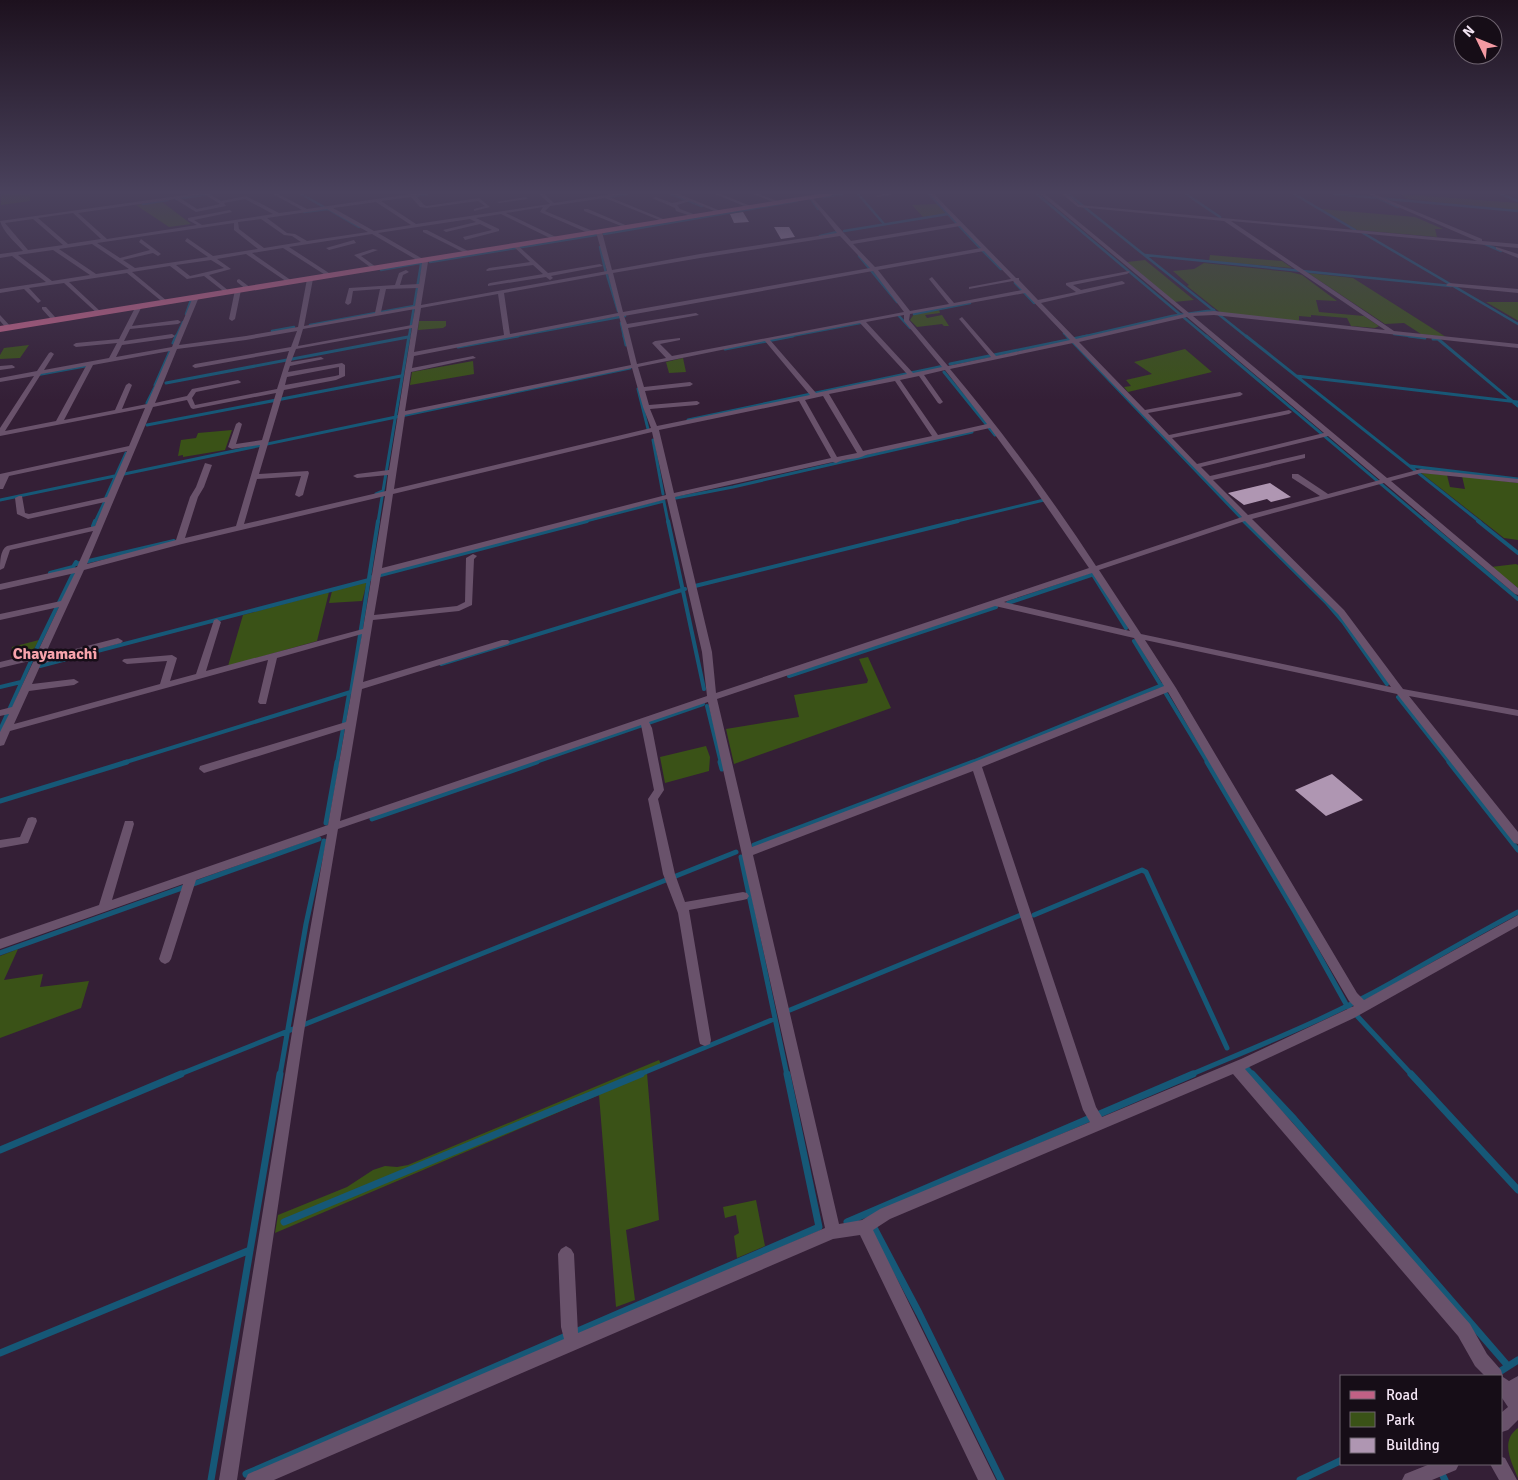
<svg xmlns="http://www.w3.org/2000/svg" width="1518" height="1480" viewBox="0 0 1518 1480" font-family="Signika,sans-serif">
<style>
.green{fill:#3a5217}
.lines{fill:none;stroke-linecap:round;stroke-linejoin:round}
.stream-far4{stroke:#165877;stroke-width:2.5}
.stream-far3{stroke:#165877;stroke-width:3}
.stream-far2{stroke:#165877;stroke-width:4}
.stream-far1{stroke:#165877;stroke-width:5}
.stream{stroke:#165877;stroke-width:7}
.building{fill:#af96b2}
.minor{fill:#69526b;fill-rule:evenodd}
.primary{fill:#c06185;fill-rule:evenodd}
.labels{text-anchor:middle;stroke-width:5;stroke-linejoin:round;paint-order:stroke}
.quarter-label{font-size:16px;font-weight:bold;fill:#f7a3ab;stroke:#160d17}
</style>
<rect width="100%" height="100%" fill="#341f36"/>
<path class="green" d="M1 194H30V201L1 205Z
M1400 194 1518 203V210L1432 202 1431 201 1408 199Z
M161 201 191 224 169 227 136 205Z
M937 204 946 214 923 217 912 205Z
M1321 209 1415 217 1443 229H1435L1437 237 1357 230Z
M1210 255 1282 261 1292 268 1209 261Z
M1145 260 1194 300 1174 302 1127 262Z
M1204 263 1290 272 1302 275 1337 301 1316 300 1319 312 1364 316 1379 326 1375 328 1351 326 1347 318 1311 315V317L1299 316V321L1221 313 1187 286 1189 285 1173 271 1194 269Z
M1308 273 1353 278 1446 337 1421 334 1404 323 1385 324Z
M1486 302H1518V320H1517Z
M939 310 940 313 925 315 927 318 942 315 949 326H944L942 324 917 327 910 320 914 314Z
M419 321H446V326L443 328 418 330Z
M29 345 20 358 0 359V355L4 348Z
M1185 349 1212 372 1128 392 1124 387 1131 386 1126 380 1152 374 1134 362Z
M683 358 686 372 669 373 666 362Z
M473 361 474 374 410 385 412 372Z
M232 430 225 450 183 457V455L178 456 181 440 196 438 198 433Z
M1421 473 1447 475 1450 487 1465 489 1462 476 1518 483V540L1504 538Z
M1516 564 1518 565V588L1491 567Z
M367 582 362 601 329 603 332 591Z
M329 592 317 641 228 666 243 615Z
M39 640 32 653 11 658 12 647Z
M868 657 891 708 734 764 726 729 799 717 794 695 867 683 868 680 859 659Z
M706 746 710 757 709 771 665 783 660 757Z
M18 949 4 980 43 974 40 987 89 981 81 1008 0 1038V956Z
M659 1060 662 1066 647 1073 659 1220 626 1230 635 1300 616 1307 599 1095 275 1233 278 1215 347 1187 373 1170 385 1166 397 1167 408 1165Z
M756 1200 765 1246 737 1258 734 1236 739 1233 736 1215 725 1218 723 1207Z
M1518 1428V1478C1511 1461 1500 1441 1518 1428Z"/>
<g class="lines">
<path class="stream-far4" d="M301 194 324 207
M671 194 702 206
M858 194 884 224
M929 194 980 248
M1037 194 1207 337
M1068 194 1247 337
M1186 194 1220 217
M1294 194 1355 230
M1334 194 1518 211
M1501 194 1518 201
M415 196 427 194
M607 197 627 194
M824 197 842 194
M176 199 210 194
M811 199 818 209
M1380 199 1398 207
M143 204 168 200
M304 212 328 209 359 227
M844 231 948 214
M1363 233 1518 324
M604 234 797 201
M820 236 837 232
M1483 243 1501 251
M600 247 606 273
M982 250 1001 269
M1145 255 1451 286
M859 256 897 302
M430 262 596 235
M381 270 420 263
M607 275 618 311
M1015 283 1034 303
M186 314 191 300
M914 314 970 303
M899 316 910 328
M621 323 624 337
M310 325 414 306
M272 331 294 327
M1064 333 1068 337
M1394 334 1418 337
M176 337 183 322
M409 337 421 264
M511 337 625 316
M786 337 860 323
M1082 337 1172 316 1214 310"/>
<path class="stream-far3" d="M624 336 626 345
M1067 336 1245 522
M1206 336 1426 522
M1246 336 1480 522
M1409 336 1425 338
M1433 339H1438L1518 406
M173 343 176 336
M458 347 518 336
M725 349 793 336
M950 364 1087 336
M944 372 995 435
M36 375 85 366
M1296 376 1518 402
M166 383 408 337
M155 385 170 351
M638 389 648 429
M147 403 156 385
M688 420 944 366
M147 425 401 376
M653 440 663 494
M1410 466 1518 479
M376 494 383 491 409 336
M106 497 126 453
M676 498 733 487 972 432
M0 500 630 368
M664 502 668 522
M95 522 104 503
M378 522 383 491
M582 522 664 501
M953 522 1044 500"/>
<path class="stream-far2" d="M668 521 704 689
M1244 521 1326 602 1344 623 1387 684
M1425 521 1518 599
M1478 521 1518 553
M93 526 95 521
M76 564 174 541
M50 573 73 567 76 562
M1092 573 1126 628
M369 578 587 521
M695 586 958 521
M1008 603 1091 575
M1134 641 1208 763
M35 652 73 574
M441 664 685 589
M40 666 369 580
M789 676 996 607
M0 687 21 682
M351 692 378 521
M1398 697 1450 763
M707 706 721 763
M0 730 31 661
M123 763 357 690
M337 763 349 694
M533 763 703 704
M970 763 1162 685"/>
<path class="stream-far1" d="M720 762 722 769
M1207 762 1295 912 1346 1004 1412 1075
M1449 762 1518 850
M0 801 127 762
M372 819 537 762
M326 823 337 762
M754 845 973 762
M741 857 787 1075
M1034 915 1142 870 1146 872 1227 1048
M0 953 319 839
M790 1010 1021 915
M1244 1065 1253 1075
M178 1075 736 852
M280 1075 306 924 324 841
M638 1075 774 1019
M1190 1075C1258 1046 1327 1019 1391 983 1433 959 1475 935 1518 912"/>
<path class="stream" d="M1252 1074 1294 1119 1508 1366
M1411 1074 1518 1190
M0 1150 181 1074
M284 1222 641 1074
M847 1222 1193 1074
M872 1224 919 1313 1001 1480
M0 1353 250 1250
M1493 1376 1518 1360
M1437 1464 1445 1480
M246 1474 819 1227 787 1074
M211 1480 280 1074
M1300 1480 1342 1460"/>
</g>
<path class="building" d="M743 212 749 222 734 223 730 214Z
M774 227H789L795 237 781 239Z
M1270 483 1291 497 1271 502 1267 499 1244 505 1228 493Z
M1332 774 1363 800 1326 816 1295 790Z"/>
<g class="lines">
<path class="minor" d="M192 194H203L180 198 197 209 220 204 204 194H209L221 201 246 196 279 213 302 210 273 194H278L307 209 411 194H422L416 196 424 205 427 206 479 198 490 207 474 211V209L485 206 478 201 427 208 420 207 411 197 381 201 416 224 550 204 539 194H544L554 203 612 194H622L609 197 668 221 664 222 605 198 550 206 545 211 595 232 593 235 540 212 543 207 506 213 558 238 556 241 501 214 476 218 499 229V231L465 240 463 237 492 230 480 224 446 232 443 230 476 222 470 219 378 233 428 262 421 305 607 271 596 232 599 230 602 232 612 270 700 254 837 233 809 197 811 196 851 241 957 223 930 194H934L1016 278H1019V280L1038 300 1076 292 1066 285V283L1129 271 1130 272 1127 274 1073 285 1081 290 1122 281 1125 283 1124 284 1041 303 1076 339 1184 314 1040 194H1045L1189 313 1214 311 1385 330 1224 221 1078 207 1062 194H1067L1079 205 1477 241 1368 194H1374L1482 239V241L1518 244V248L1231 221 1394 331 1518 344V348L1214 315 1193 316 1387 478 1421 469 1518 479V483L1421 473 1391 481 1518 588V595L1515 594 1384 483 1252 519 1344 610 1403 689 1518 710V716L1409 696 1518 832V844L1514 843 1397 694 1145 640 1176 688 1357 993 1364 1000 1518 915V926L1354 1018 1245 1069 1470 1324 1487 1354 1501 1370 1503 1377 1509 1381 1518 1376V1420L1508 1430 1502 1432V1412L1508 1407 1502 1398V1376H1485L1475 1366 1458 1336 1233 1074 890 1219 873 1230 996 1480H978L860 1235 833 1239 274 1480H245L248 1474 564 1339 561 1327 558 1254 561 1249 566 1246 571 1249 574 1254 578 1333 825 1228 708 702 649 722 652 728 664 790 658 799 675 874 685 902 743 892 747 893 749 896 747 899 743 900 689 910 711 1040 710 1044 705 1046 700 1044 699 1040 678 913 663 874 648 799 654 790 641 725 338 829 304 1032 237 1480H219L292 1032 327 834 196 880 171 959 169 962 165 964 161 962 159 959 183 884 0 949V939L99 905 125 821H133L134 824 112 900 328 825 345 729 204 773 199 769 200 766 346 722 362 634 277 658 266 704H260L258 702 268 660 10 731 4 745 0 746V732L9 714 0 716V710L12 707 34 660 0 668V662L37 653 59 607 0 620V614L61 601 75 573 0 590V584L77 567 93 531 10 550 4 568 0 570C0 562 0 550 7 546L95 526 105 502 28 519 17 514 15 498 19 496H22L25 513 29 514 107 497 127 451 9 476 3 489H0V474L129 446 145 408 0 436V428L34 376 0 382V378L37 371 49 353 51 352 54 354 44 370 109 358 117 343 76 347 73 345 76 343 119 339 136 306 139 304 142 306 132 326 178 320 181 322 178 324 130 329 124 341 172 334 175 336 172 338 122 345 116 357 172 347 193 297 196 295 199 297 179 345 246 336 298 327 307 279 310 277 313 279 304 326 375 313 380 289 353 291 351 303 348 305 345 303 349 288 395 285 399 273 406 270 409 272 403 275 400 285 419 284 422 263 372 234 289 247 332 275V277L330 278 283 248 252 253 292 281 293 282 290 284 246 254 217 259 231 269 209 275 229 291 230 292 227 294 204 276 187 279 170 266 132 272 167 301V303L165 304 127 273 69 282 101 312V314L99 315 64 283 29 288 41 301 38 303 24 289 0 293V289L46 282 12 256 0 258V254L23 251C15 242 3 232 0 221ZM175 199 196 212 226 206 224 203 245 199 273 214 202 225 194 220 232 212 230 210 188 218V220L197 225 107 239 78 213ZM376 202 411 225 374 231 333 208ZM327 209 368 232 307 241 295 234 287 233 267 218ZM73 213 101 239 68 244 38 218ZM33 219 63 245 28 250 5 223ZM261 219 284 235 292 236 301 242 264 248 239 229 238 222ZM234 223V230L258 249 213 256 187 238 185 241 208 257 135 268 123 260 153 253 158 256 161 254 141 239 139 242 150 250 120 258 97 243ZM960 226 981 248 875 267 853 244ZM840 236 870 268 623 312 613 273 700 258ZM92 244 129 269 96 274 59 249ZM53 250 90 275 52 281 18 255ZM984 251 1011 279 969 287V289L1013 281 1022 290 954 303 932 277 929 279 949 304 910 311 878 270ZM211 260 224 268 190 276 176 265ZM873 271 904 312 672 356 660 344 680 340V338L655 341 652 343 666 358 637 364 628 328 699 315 696 313 627 324 624 316ZM608 274 618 313 510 334 504 293ZM418 288 415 306 381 312 386 289ZM1025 293 1070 340 996 356 962 317 959 319 960 320 991 357 948 366 909 320 910 314ZM498 294 504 335 414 352 421 308ZM415 309 412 325 298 346 303 329ZM904 315V321L942 367 913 373 866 322ZM619 316 631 365 405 411 411 372 476 358 473 356 412 368 414 356ZM1187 317 1324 433 1197 464 1172 438 1289 414 1292 412 1289 410 1169 435 1148 413 1240 396 1243 394 1240 392 1145 410 1079 342ZM860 323 907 374 816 393 770 340ZM412 328 389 470 357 474 353 476 357 478 388 475 386 491 244 524 257 479 301 476 295 495 299 497 303 495 309 473 308 471 259 474 284 390 336 380 345 376V365L342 363 288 372 290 366 324 359 321 357 291 362 296 349ZM297 331 291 347 195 364 192 366 195 368 289 351 277 389 195 405 192 398 196 392 240 383 241 382 238 380 192 389 187 396 155 403 177 349 246 340ZM765 341 810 395 657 426 650 409 697 405 700 403 697 401 649 405 645 391 690 386 693 384 690 382 644 387 638 367ZM1073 343 1242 517 1096 566C1051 497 1002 431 950 369ZM170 351 147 404 122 409 132 385 129 383 126 385 115 410 64 420 93 365ZM86 366 56 421 5 431 41 374ZM339 367V375L335 376 285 385 287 377ZM632 368 643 407 651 428 394 489 405 415ZM945 370 987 424 938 435 900 380 919 376 938 403 940 404 943 402 924 375ZM895 381 932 436 863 451 829 394ZM276 393 262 440 236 444 242 424 239 422 236 424 228 447 232 449 260 445 236 526 185 538 198 497 204 487 212 465 205 463 196 487 190 497 176 540 87 564 153 407 187 400 191 408 193 409ZM823 396 857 453 837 457 805 400ZM799 401 831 458 674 493 659 430ZM990 428 1029 481 1089 568 716 693 712 652 675 497 833 462 836 463C844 458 857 460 866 455ZM652 432 666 495 382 568 393 494ZM1328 436 1380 480 1328 494 1298 474H1292V478L1320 496 1248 515 1213 480 1305 458V454L1210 476 1201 467ZM385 496 363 629 206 671 221 622 217 619 214 620 196 674 170 681 177 658 172 655 124 659 122 661 127 664 167 661 160 684 14 724 29 691 74 685 79 682 74 679 32 684 41 664 121 643 123 641 118 638 44 657 84 570 182 544ZM667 499 702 652 707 696 340 821 362 689 508 644 510 642 508 640H502L363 682 373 620 459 611 472 605 474 559 477 556 473 554 466 558 465 602 457 606 374 615 381 574ZM1245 521 1338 614 1391 687 1141 634 1099 570ZM1092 573 1130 631 1004 602ZM995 606 1134 638 1164 686 964 766 752 847 717 699ZM1168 692 1349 1001 1354 1006 1241 1059 1102 1117 1096 1107 982 767ZM973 771 1083 1110 1090 1122 880 1209 862 1220 839 1224 753 855Z
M673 194H679L723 212 719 213 690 201 677 205 680 209 696 215 694 217 676 211 675 208 652 198 656 197 672 203 686 200Z
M715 194H721L753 207 749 208Z
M753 194H759L780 202 776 203Z
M883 194H894L878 197 876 196Z
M526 197 528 199 499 203 497 202Z
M584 209H588L630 227 626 228 584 211Z
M423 230H427L472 253 467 254 423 232Z
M354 240 356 243 329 250 326 248Z
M515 243 548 273 600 264 603 266 551 276 553 278 550 280 546 277 488 286V284L490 283 543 274 533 265 487 271 486 270 489 268 530 262 513 246Z
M1496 247 1518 254V258L1496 249Z
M373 249 378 250 361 256 376 267V269L374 270 354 255Z
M239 279 251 288V290H247L237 282V280Z
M1449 283 1518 289V293L1447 286 1446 285Z
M238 288 241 290 235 319 232 321 229 319 235 290Z
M42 307H46L55 317 54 322H50V318L42 309Z
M0 315 11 327V329H7L0 321Z
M12 365 15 367 14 368 0 370V366Z
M32 817 36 818 37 821 28 843 0 848V840L20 837 28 818Z
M1502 1457 1505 1458 1517 1480H1499L1490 1464H1502Z
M1430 1464H1459L1456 1470 1432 1480H1402L1405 1474Z"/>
<path class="primary" d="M818 194H834L830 196 0 332V326Z"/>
</g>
<linearGradient id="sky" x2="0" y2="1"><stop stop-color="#1d111e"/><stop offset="0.48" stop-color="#4a425d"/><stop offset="1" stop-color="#4a425d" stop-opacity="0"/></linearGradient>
<rect width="1518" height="401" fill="url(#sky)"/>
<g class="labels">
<g class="quarter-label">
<text x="55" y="659">Chayamachi</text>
</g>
</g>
<rect x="1340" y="1375" width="162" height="90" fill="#160d17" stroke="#6f6470"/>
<rect x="1350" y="1391" width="25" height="8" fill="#c06185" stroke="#6f6470"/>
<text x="1386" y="1400" font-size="15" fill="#f4e6f5">Road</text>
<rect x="1350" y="1412" width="25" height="15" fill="#3a5217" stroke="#6f6470"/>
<text x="1386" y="1425" font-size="15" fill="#f4e6f5">Park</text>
<rect x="1350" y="1438" width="25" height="15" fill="#af96b2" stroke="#6f6470"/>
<text x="1386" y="1450" font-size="15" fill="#f4e6f5">Building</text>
<g transform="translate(1478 40) rotate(313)"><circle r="24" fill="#160d17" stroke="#6f6470"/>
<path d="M0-4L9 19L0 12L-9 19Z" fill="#f49aa3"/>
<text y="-8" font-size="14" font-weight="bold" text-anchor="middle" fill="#f4e6f5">N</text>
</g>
</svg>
